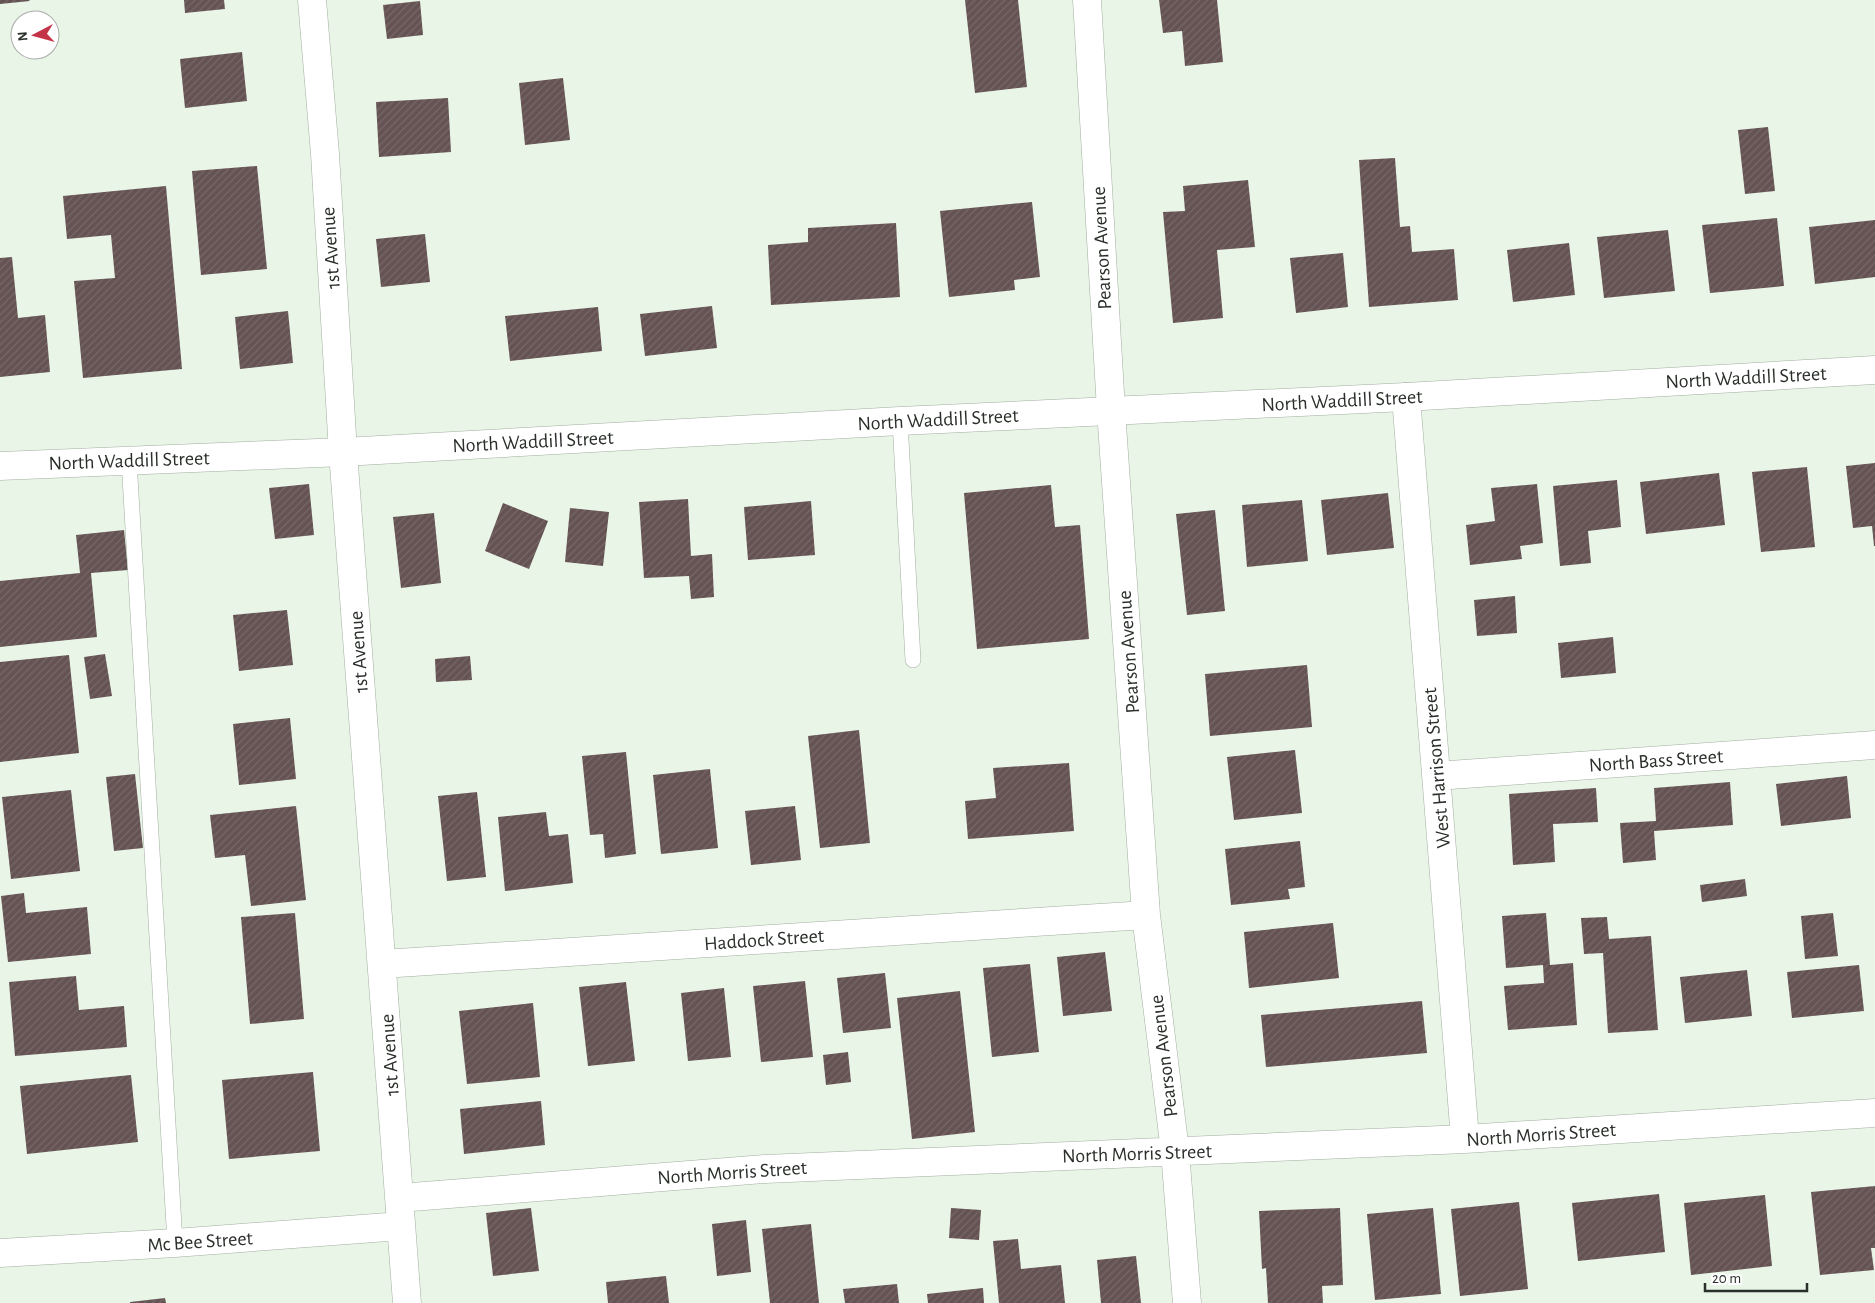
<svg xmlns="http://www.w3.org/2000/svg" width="1875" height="1303" viewBox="0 0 1875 1303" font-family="'Alegreya Sans',sans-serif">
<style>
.building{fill:url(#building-hatch)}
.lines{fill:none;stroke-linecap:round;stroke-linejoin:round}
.service-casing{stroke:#a2aea0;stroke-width:16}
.minor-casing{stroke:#a2aea0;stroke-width:29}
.tertiary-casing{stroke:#a2aea0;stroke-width:29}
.service{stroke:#fff;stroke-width:15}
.minor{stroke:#fff;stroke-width:28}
.tertiary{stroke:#fff;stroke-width:28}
.labels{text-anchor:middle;stroke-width:5;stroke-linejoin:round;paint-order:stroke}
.street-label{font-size:20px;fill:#2a2f2a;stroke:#fff}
</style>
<defs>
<pattern id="building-hatch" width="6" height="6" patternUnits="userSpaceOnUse" patternTransform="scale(1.25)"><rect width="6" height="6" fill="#655253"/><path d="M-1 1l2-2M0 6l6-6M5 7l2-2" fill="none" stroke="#776869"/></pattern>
</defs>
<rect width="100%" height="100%" fill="#e9f6e7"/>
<path class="building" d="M0 0H29L30 1 0 4Z
M184 0H224L225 9 185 13Z
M965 0H1018L1027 87 975 93Z
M1159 0H1217L1223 62 1185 66 1182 31 1163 33Z
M420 1 423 35 387 39 383 5Z
M242 52 247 101 185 108 180 59Z
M563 78 570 140 525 145 519 83Z
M448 98 451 152 379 157 376 102Z
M1768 127 1775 191 1745 194 1738 130Z
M1395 158 1400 227 1410 226 1412 252 1454 249 1458 300 1369 307 1359 160Z
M257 166 267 269 201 275 192 171Z
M1248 180 1255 247 1217 250 1223 318 1173 323 1163 212 1185 211 1183 186Z
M166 186 182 369 83 378 74 281 115 278 111 235 67 239 63 196Z
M1032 202 1040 277 1014 280 1015 290 949 297 940 211Z
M1777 218 1784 286 1710 293 1702 225Z
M1875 220V277L1815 284 1809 227Z
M896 223 900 297 771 305 768 245 808 242V228Z
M1668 230 1675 291 1604 298 1597 237Z
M425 234 430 282 381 287 376 239Z
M1569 243 1575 295 1513 302 1507 250Z
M1343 253 1348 307 1296 313 1290 258Z
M12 257 18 318 45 315 50 372 0 377V258Z
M712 306 717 348 645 356 640 314Z
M598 307 602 351 510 361 505 316Z
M288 311 293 363 240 369 235 317Z
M1875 463V546H1874L1872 526 1853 528 1846 466Z
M1807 467 1815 547 1761 552 1752 472Z
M1719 473 1725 525 1646 534 1640 482Z
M1617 480 1621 527 1588 531 1591 563 1560 566 1553 486Z
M309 484 314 535 275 539 269 488Z
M1537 484 1543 543 1520 546 1522 559 1470 565 1466 525 1495 521 1491 488Z
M1051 485 1055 527 1080 525 1089 639 977 649 964 493Z
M1388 493 1394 548 1327 555 1321 500Z
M688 499 691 556 712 554 714 597 691 599 689 576 644 578 639 502Z
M1302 500 1308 561 1247 567 1242 505Z
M811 501 815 555 748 560 744 507Z
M503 503 548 521 529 569 485 551Z
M570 508 609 512 603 566 565 562Z
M1215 510 1225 611 1187 615 1176 514Z
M434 513 441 583 401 588 393 517Z
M124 530 128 570 91 573 97 637 0 647V581L80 573 76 535Z
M1515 596 1517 633 1477 636 1474 600Z
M287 610 293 665 239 671 233 615Z
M1613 637 1616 673 1561 678 1558 643Z
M105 654 112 696 90 699 84 657Z
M69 655 79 753 0 762V662Z
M470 656 472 680 436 682 435 659Z
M1307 665 1312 727 1210 736 1205 674Z
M290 718 296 779 239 785 233 724Z
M859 730 870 843 820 848 808 736Z
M1295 750 1302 813 1234 820 1227 757Z
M626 752 636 854 605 858 603 834 590 835 582 756Z
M1069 763 1074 831 968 839 965 801 996 798 993 768Z
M710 769 718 848 661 854 653 775Z
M135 774 143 848 114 851 106 777Z
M1847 776 1851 818 1781 826 1776 784Z
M1730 782 1733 825 1654 831 1656 860 1623 863 1620 823 1656 821 1654 788Z
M1596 788 1598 822 1553 824 1555 862 1513 865 1509 794Z
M71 790 80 871 11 879 2 797Z
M477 792 486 877 447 881 438 796Z
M296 806 306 900 251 906 245 855 215 858 210 815Z
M795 806 801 860 751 865 745 811Z
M546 812 549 836 568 834 573 883 505 891 498 817Z
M1300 841 1305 887 1288 889 1290 899 1231 905 1225 849Z
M1745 879 1747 896 1702 902 1700 885Z
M24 893 26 913 87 907 91 954 8 962 1 896Z
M295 913 304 1019 250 1024 241 917Z
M1546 913 1550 965 1573 963 1577 1025 1508 1030 1504 986 1544 983 1543 965 1506 968 1502 916Z
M1833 913 1838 956 1805 959 1801 916Z
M1607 917 1609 939 1651 936 1658 1030 1608 1033 1603 953 1584 954 1581 918Z
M1333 923 1339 978 1249 988 1244 932Z
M1105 952 1112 1011 1063 1016 1057 957Z
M1030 964 1039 1052 992 1057 983 968Z
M1859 965 1864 1011 1792 1018 1787 972Z
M1747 970 1752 1016 1685 1023 1680 977Z
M885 973 891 1028 843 1033 837 978Z
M76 976 79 1010 124 1006 127 1047 15 1056 9 982Z
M805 981 813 1057 761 1062 753 986Z
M626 982 635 1061 588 1066 579 987Z
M724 988 731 1057 688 1061 681 993Z
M960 991 975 1132 912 1139 897 998Z
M1422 1001 1427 1053 1266 1067 1261 1015Z
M533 1003 540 1077 467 1084 459 1011Z
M848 1052 851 1082 826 1085 823 1055Z
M313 1072 320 1151 229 1159 222 1080Z
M131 1075 138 1142 27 1154 20 1086Z
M541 1101 545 1145 464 1154 460 1109Z
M1875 1186V1248H1871L1874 1270 1820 1275 1811 1192Z
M1659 1194 1665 1252 1578 1261 1572 1203Z
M1765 1195 1772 1266 1691 1275 1684 1203Z
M1519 1202 1528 1289 1460 1296 1451 1209Z
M531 1208 539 1271 493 1276 486 1213Z
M951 1208 981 1210 979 1240 949 1238Z
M1340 1208 1343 1285 1322 1286 1323 1303H1268L1266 1268 1262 1269 1259 1211Z
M1433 1208 1441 1294 1375 1300 1367 1214Z
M746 1220 751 1272 717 1276 712 1224Z
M811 1224 819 1303H770L762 1229Z
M1018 1239 1021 1269 1061 1265 1065 1303H999L993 1241Z
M1136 1256 1141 1303H1101L1097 1260Z
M666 1276 669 1303H608L606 1282Z
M897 1284 899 1303H845L843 1289Z
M983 1288 984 1303H928L927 1294Z
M165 1298 166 1303H130V1302Z"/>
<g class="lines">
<g class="service-casing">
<path id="service" d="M900 421 913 660
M129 460 175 1243"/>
</g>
<g class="minor-casing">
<path id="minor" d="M312 0 325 154 343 452 407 1303
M1087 0 1111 410 1146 915 1175 1151 1187 1303
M1406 397 1465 1139
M1436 776 1875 745
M382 964 1146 915
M399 1198 765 1169 1465 1139 1875 1113
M0 1253 175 1243 401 1226"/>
</g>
<g class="tertiary-casing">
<path id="tertiary" d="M0 466 343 452 900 421 1406 397 1875 370"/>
</g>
<use href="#service" class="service"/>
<use href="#minor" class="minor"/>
<use href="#tertiary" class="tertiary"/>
</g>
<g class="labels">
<g class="street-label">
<text transform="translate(330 248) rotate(-94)" y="7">1st Avenue</text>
<text transform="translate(1101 248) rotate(-93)" y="7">Pearson Avenue</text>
<text transform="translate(1746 377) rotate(-3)" y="7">North Waddill Street</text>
<text transform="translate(1342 400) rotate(-3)" y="7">North Waddill Street</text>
<text transform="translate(938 419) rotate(-3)" y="7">North Waddill Street</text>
<text transform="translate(533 441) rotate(-3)" y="7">North Waddill Street</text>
<text transform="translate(129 460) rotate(-2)" y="7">North Waddill Street</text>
<text transform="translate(358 652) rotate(-94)" y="7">1st Avenue</text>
<text transform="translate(1128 652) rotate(-94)" y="7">Pearson Avenue</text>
<text transform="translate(1656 760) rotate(-4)" y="7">North Bass Street</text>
<text transform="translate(1436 768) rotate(-95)" y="7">West Harrison Street</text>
<text transform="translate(764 939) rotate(-4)" y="7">Haddock Street</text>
<text transform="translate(389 1055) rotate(-94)" y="7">1st Avenue</text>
<text transform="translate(1163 1056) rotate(-97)" y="7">Pearson Avenue</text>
<text transform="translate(1541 1134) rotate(-4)" y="7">North Morris Street</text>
<text transform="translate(1137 1153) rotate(-2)" y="7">North Morris Street</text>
<text transform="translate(732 1172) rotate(-4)" y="7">North Morris Street</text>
<text transform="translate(200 1241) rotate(-4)" y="7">Mc Bee Street</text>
</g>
</g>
<g transform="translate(35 35) rotate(264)"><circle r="24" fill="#ffffff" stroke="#aaacaa"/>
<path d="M0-4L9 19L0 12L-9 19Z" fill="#c43449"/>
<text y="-8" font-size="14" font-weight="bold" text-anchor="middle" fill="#2a2f2a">N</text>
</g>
<path d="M1705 1283v8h102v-8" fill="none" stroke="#2a2f2a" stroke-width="2.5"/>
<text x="1712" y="1283" font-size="15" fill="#2a2f2a" stroke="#ffffff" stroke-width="4" paint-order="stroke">20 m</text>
</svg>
